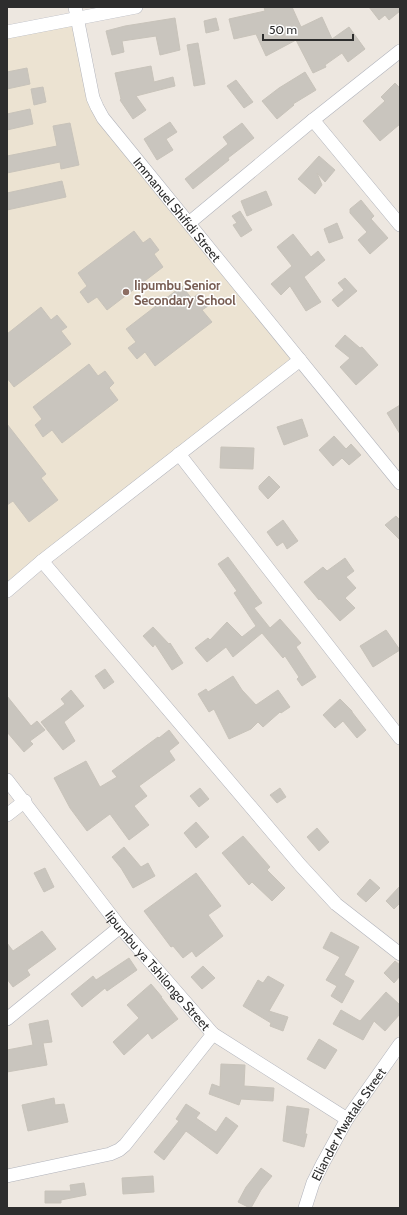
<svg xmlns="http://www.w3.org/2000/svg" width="407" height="1215" viewBox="0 0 407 1215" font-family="Cabin,sans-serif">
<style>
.education{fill:#ece3d2}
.building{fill:#c9c5be;stroke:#c8c3ba}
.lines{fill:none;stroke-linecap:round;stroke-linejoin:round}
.minor-casing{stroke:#b1b3bb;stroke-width:14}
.minor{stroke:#fff;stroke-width:13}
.education-dot{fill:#8d6e63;stroke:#fff;stroke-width:1.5}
.labels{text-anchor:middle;stroke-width:3;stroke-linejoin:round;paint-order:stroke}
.street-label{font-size:13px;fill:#2d2d2d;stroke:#fff}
.education-label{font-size:13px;font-weight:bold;fill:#785e54;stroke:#fff;text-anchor:start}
</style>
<rect width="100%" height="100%" fill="#ede7e0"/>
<path class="education" d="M77 18 93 98 300 360 7 591V32Z"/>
<path class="building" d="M264 7H292L301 27 322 17 332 39 349 27 365 49 348 62 342 53 325 65 326 67 313 73 296 40 266 56 256 34 234 39 229 19 265 11Z
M369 7H400V11L389 20 385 15 379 20Z
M175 18 180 50 160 55 156 36 122 41 124 52 112 55 106 31 125 26Z
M216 18 219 30 206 33 204 21Z
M198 43 205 84 194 86 187 45Z
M151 66 154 82 173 77 175 86 136 96 146 110 133 119 120 100 121 99 115 73Z
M27 68 30 84 7 89V72Z
M305 72 316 90 293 104 294 105 277 119 262 101 279 88Z
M236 80 253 102 244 108 227 86Z
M395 83 400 88V124L380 141 363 121 385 101 381 97Z
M43 87 46 102 34 105 31 89Z
M30 109 33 124 7 130V114Z
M170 122 177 132 166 139 173 150 157 160 144 139Z
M70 123 79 165 61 169 60 162 7 173V156L57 146 53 126Z
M242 123 254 138 228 158 229 160 193 189 185 179 228 144 223 137Z
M319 156 335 170 325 182 317 173 322 185 315 194 298 179Z
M62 181 66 197 7 210V193Z
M266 191 272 205 247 216 241 201Z
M361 200 374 216 371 219 388 238 370 254 358 240 367 232 350 213V209Z
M240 211 252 230 241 237 233 225 237 223 232 216Z
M337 223 343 238 329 243 324 229Z
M134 231 143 243 150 238 159 250 154 254 163 267 107 310 97 297 88 303 80 292 87 286 78 273Z
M293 234 311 257 318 251 325 260 304 277 321 302 306 311 290 286 281 295 271 284 292 266 277 247Z
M345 278 357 291 338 307 332 300 344 290 338 283Z
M182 286 192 299 198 294 208 306 202 310 212 322 155 366 145 352 137 359 128 348 136 342 126 329Z
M41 307 51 320 57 315 67 327 61 331 71 344 14 387 7 378V334Z
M345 335 360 348 362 347 378 365 356 385 340 367 350 358 335 346Z
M89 364 98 376 105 371 114 383 109 388 118 400 62 443 52 430 43 437 35 425 42 419 33 407Z
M400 405V434L387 413Z
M302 419 308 436 284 445 277 427Z
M7 424 46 474 41 478 58 500 29 522 13 501 7 505Z
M334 436 346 449 351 444 361 455 349 465 342 458 333 466 319 450Z
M221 447 254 448 253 469 220 468Z
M269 476 280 487 268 499 259 489V486Z
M396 516 400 520V540L385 525Z
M283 520 298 541 287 549 283 542 277 546 267 532Z
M228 557 262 603 254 608 270 628 280 619 301 643 296 647 316 677 302 686 297 679 299 677 285 656 283 658 262 633 233 657 226 647 207 662 195 648 208 638 210 640 227 622 242 637 256 626 234 593 237 591 218 564Z
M345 558 354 571 346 577 356 588 345 598 355 608 340 621 320 599 319 600 304 582 323 567 327 571Z
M153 627 169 644 170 643 183 663 172 670 155 644 153 647 143 636Z
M386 630 400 650 373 667 360 646Z
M105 669 114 682 104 689 95 676Z
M233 676 242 690 256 705 278 690 290 707 281 713 280 712 263 727 258 722 251 729 229 739 214 709 209 712 198 694 206 689 208 692Z
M71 690 84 706 64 722 75 741 63 750 41 722 65 704 61 699Z
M7 696 31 726 37 721 45 730 30 741 33 744 24 752 7 732Z
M340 699 352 711V712L366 730 357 738 343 721 335 728 323 715Z
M169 730 179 743 169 751 175 760 139 786 147 796 134 806 149 825 129 840 110 814 87 831 70 808 54 778 86 761 100 787 117 777 112 771 158 737 159 738Z
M200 788 209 799 199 807 190 796Z
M280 788 286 797 277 803 270 795Z
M196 822 209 837 196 848 184 833Z
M317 828 329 842 319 851 307 837Z
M243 836 270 867 267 870 285 888 272 901 252 882 249 885 222 853Z
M124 847 141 867 148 863 155 876 133 888 121 868 112 857Z
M45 868 54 887 44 892 34 873Z
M196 873 221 906 208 915 223 936 196 957 192 951 183 958 173 946 171 947 144 911Z
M370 879 380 888 366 902 357 894Z
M400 886V903L394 909 386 901Z
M42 931 56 949 27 970 30 975 13 987 7 979V943L13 951Z
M331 932 359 947 344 975 354 981 342 1003 331 996 337 986 326 980 340 957 323 948Z
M129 958 137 970 107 991 105 988 82 1007 71 994 93 976 96 980Z
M395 961 400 965V976L394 983 384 973Z
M203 966 215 978 202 989 191 977Z
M268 976 284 985 269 1011 288 1017 283 1031 270 1026 271 1023 243 1006 258 980 263 983Z
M151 984 162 997H161L178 1019 152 1039 148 1033 124 1055 113 1042 139 1018 127 1005Z
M386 992 400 1005V1014L385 1031 374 1021 363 1040 333 1024 341 1010 360 1021Z
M48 1020 52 1042 43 1043 47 1065 7 1072V1050L33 1045 29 1024Z
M319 1039 337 1050 325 1069 307 1059Z
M221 1064 245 1065 244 1086 274 1088 273 1101 241 1099 239 1105 209 1094 212 1084 220 1087Z
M54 1098 55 1105 64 1104 68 1122 28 1131 22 1105Z
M186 1104 200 1113 196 1118 216 1132 226 1117 238 1126 217 1154 186 1131 164 1160 154 1152 179 1121 176 1119Z
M287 1106 309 1109 305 1134H307L304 1147 283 1141Z
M261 1168 272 1176 261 1190 251 1208H250L238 1202 246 1187Z
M153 1176 154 1192 123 1194 122 1178Z
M84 1183 86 1195 61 1200V1203H45V1191H71L70 1185Z"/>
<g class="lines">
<g class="minor-casing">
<g id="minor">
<path id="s1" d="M75 7 93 98 97 107 103 118 400 483"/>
<path d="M7 32 136 7"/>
<path d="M313 120 400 225"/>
<path d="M189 223 313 120 400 51"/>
<path d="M179 454 400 738"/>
<path d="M42 561 301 866 336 904 400 954"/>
<path d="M7 591 42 561 300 360"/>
<path id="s2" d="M7 780 120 927 213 1034 347 1119"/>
<path d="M7 815 25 801"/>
<path d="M7 1019 120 927"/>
<path d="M7 1176 110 1154 119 1150 125 1145 213 1034"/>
<path id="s3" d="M305 1208 313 1183 323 1163 347 1119 400 1044"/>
</g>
</g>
<use href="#minor" class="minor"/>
</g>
<circle class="education-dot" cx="126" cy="292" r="4"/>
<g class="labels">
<g class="street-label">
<text dy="5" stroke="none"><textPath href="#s1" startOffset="233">Immanuel Shifidi Street</textPath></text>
<text dy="5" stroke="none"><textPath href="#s2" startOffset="243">Iipumbu ya Tshilongo Street</textPath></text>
<text dy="5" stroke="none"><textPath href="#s3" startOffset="95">Eliander Mwatale Street</textPath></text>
</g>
<g class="education-label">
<text x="134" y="290">Iipumbu Senior<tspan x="134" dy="15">Secondary School</tspan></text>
</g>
</g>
<rect width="407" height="1215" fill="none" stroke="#2d2d2d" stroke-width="16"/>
<path d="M263 34v6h90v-6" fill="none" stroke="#2d2d2d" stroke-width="2"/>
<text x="269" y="34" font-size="12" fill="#2d2d2d" stroke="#ffffff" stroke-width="3" paint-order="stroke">50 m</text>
</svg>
